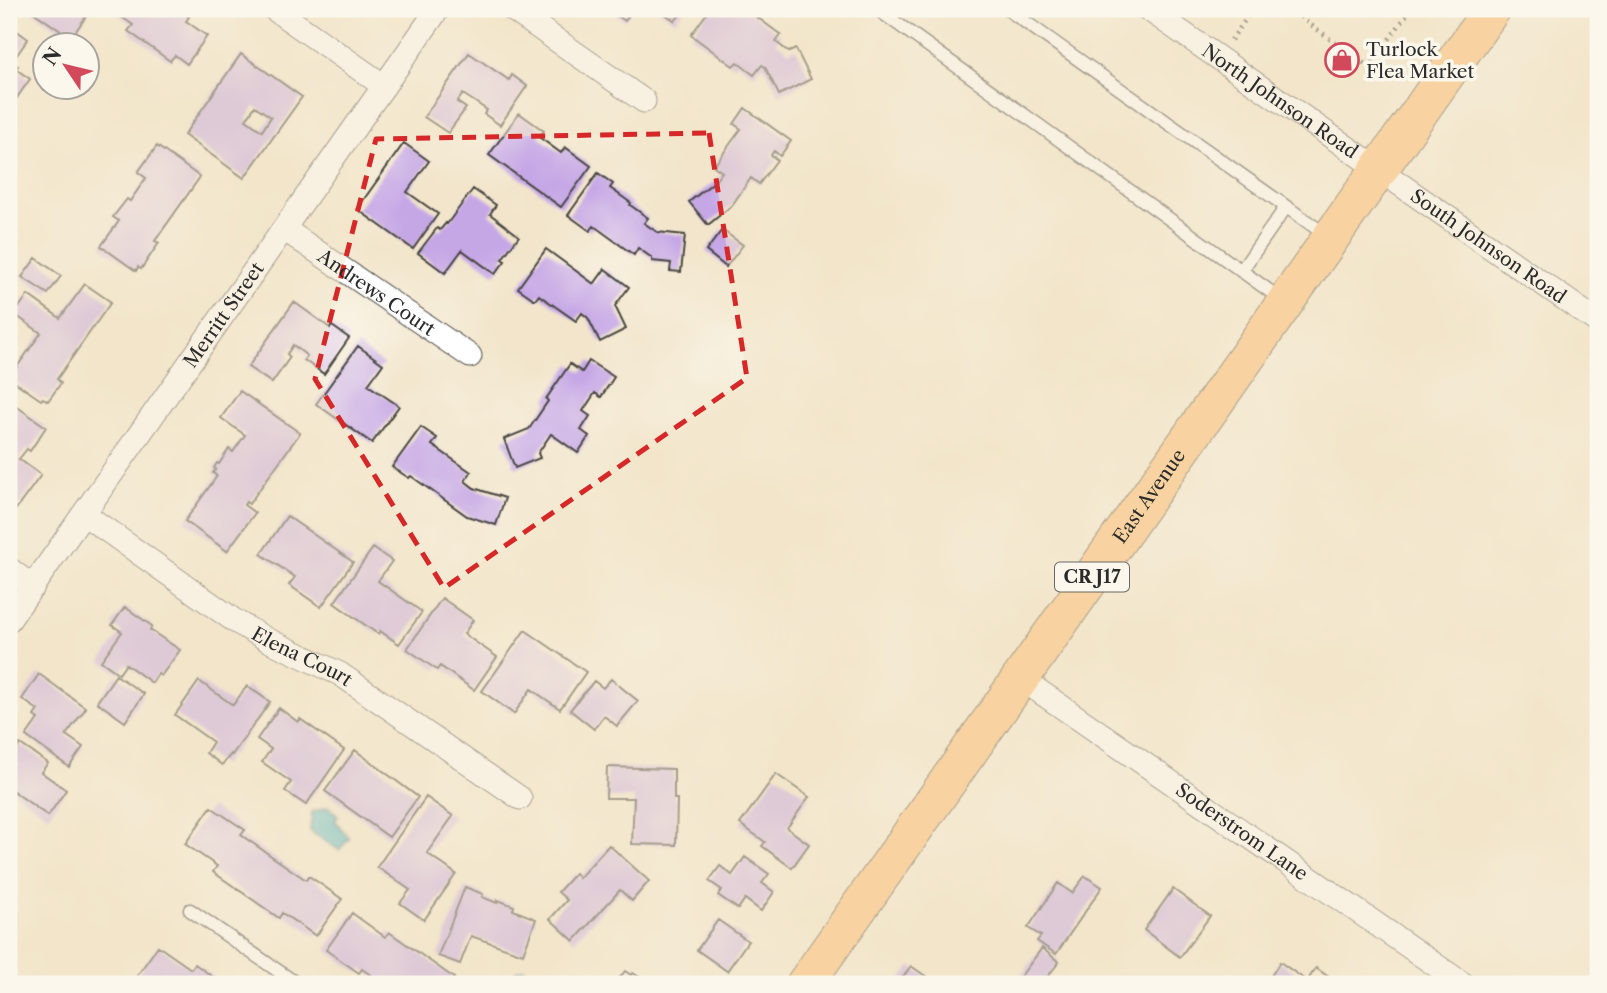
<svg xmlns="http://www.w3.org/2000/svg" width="1607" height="993" viewBox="0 0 1607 993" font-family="'Libre Caslon Text',serif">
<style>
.water{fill:#47b3c3;stroke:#396f77;stroke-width:2}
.building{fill:#c6a7e6;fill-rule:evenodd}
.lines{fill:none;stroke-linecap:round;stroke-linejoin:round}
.lane-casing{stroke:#494743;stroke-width:15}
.street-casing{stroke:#494743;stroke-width:25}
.primary-casing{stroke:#494743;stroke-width:39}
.path{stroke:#494743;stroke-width:4.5;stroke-dasharray:2 5;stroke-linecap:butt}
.lane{stroke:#fff;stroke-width:12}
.street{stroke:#fff;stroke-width:23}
.primary{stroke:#febc70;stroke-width:37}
.marked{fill:none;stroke:#d62828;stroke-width:5;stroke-dasharray:14 9;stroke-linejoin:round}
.labels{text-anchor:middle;stroke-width:7;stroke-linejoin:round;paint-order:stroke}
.shield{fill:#fbf7ec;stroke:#696865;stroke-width:2}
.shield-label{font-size:18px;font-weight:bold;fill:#2b2b2b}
.poi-label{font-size:19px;fill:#2b2b2b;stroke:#fbf7ec;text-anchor:start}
.street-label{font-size:19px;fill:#2b2b2b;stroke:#fbf7ec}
</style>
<rect width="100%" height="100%" fill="#fbf7ec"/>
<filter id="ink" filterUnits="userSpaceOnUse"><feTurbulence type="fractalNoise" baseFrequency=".0143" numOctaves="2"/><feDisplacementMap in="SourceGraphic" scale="14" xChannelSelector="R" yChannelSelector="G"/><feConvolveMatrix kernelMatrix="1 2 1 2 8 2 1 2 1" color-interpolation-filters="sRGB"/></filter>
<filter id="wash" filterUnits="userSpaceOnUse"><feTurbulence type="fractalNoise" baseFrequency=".00686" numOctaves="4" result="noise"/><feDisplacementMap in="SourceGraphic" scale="28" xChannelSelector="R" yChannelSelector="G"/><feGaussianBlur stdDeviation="1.57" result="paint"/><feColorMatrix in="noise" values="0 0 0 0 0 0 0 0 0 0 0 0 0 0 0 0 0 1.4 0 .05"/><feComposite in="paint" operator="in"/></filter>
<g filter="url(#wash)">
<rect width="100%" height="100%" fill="#f2e5cb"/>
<path class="water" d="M329 807 338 816 335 821 349 838 339 850 310 831 312 812Z
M523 969 530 973 533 984H511C511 975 514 971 523 969Z"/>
<g id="blocks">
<path class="building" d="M29 9H91L71 38Z
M114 9H178L189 17 186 21 207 36 187 64 175 55 170 61 128 31 133 25 113 11Z
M608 9H633L625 21Z
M658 9H685L675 21Z
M710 9H746L781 35 776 42 789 52 796 49 811 79 779 95 765 67 762 65 754 75 737 62 733 66 691 35Z
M9 25 28 39 12 62 18 66 16 69 30 79 9 109Z
M469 53 509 80 512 75 527 86 500 125 484 114 487 110 463 94 457 102 466 108 448 133 424 117Z
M241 54 302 97 244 178 184 135ZM255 106 271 117 262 131 246 120Z
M745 108 791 141 780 156 774 151 771 155 777 160 759 184 751 178 732 205 708 225 689 202 715 181 722 172 714 166 741 129 734 124Z
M519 113 544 131 539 137 561 153 565 147 591 166 561 207 489 155Z
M404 143 429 161 407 192 438 214 413 249 357 209Z
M157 146 200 177 155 241 159 243 141 269 138 267 136 271 101 246 119 221 113 217 127 199 130 201 146 178 138 172Z
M598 173 613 184 610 188 631 203 630 205 648 218 644 223 657 232 685 235 681 272 670 271 671 263 652 261V258L638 248 634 255 594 226 590 231 568 215Z
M473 189 496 205 490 214 519 236 502 259 505 261 495 274 462 250 445 273 418 253 437 228 440 230 446 223 447 224Z
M722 230 743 245 726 267 706 251Z
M546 249 594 284 605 269 629 287 615 306 626 329 600 342 588 318 582 313 576 321 539 295 535 300 518 288Z
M36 258 61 276 48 294 22 277Z
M85 284 111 302 57 379 61 383 48 401 43 398 41 400 9 378 41 333 14 314 28 295 60 318Z
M294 302 330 328 332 326 349 338 324 374 304 360 307 356 293 345 287 354 290 357 272 383 248 367Z
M358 346 383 364 368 385 399 406 372 443 316 404Z
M589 361 614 377 601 397 595 393 583 411 590 416 581 430 589 436 578 453 551 434 538 453 540 458 515 468 504 439 529 429 548 401 546 399 570 364 582 372Z
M240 391 300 433 249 504 246 502 244 505 255 513 227 551 185 521 217 476 213 473 216 469 214 468 217 463 219 464 229 449 233 452 245 435 221 418Z
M16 406 46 427 30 451 27 449 19 459 41 475 16 509 9 503V416Z
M421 427 437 438 432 445 471 472 465 481 474 488 505 498 496 525 467 516 411 476 409 478 392 467Z
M287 516 353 562 321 607 289 585 295 577 261 554Z
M373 548 392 561 378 581 422 612 399 644 380 631 378 634 334 603Z
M442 598 473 620 464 634 497 657 474 690 440 666 437 670 407 649Z
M125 607 152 626 150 630 180 650 161 676 158 674 152 683 126 664 119 674 101 661 122 632 112 625Z
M525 630 586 672 560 709 531 689 514 714 482 691Z
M39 674 86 708 66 735 83 747 69 767 26 736 38 719 34 716 38 710 22 699Z
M116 675 144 694 125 722 97 702Z
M611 679 638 701 617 726 604 716 594 729 570 710 594 681 603 688Z
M199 681 233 705 247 686 270 702 232 755 231 754 222 765 206 753 213 742 175 715Z
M279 708 298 722 300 719 344 750 306 805 285 791 291 782 262 762 271 749 257 739Z
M14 744 18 747 20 744 48 763 41 772 66 790 48 816 9 788V751Z
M355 750 418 797 389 837 325 791Z
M607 767 674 769V799H677L676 845 632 844 634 798H606Z
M776 774 809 797 787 828 809 844 792 868 762 846 765 842 740 824Z
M426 797 453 816 427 853 456 874 424 920 400 903 410 890 377 867Z
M211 807 245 830 241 835 306 880 309 876 342 899 316 936 282 913 279 918 213 872 217 866 185 844Z
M609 845 649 881 632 901 620 890 574 941 550 919 567 900 558 892 575 873 579 878Z
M745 857 769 874 762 883 774 892 761 911 745 899 738 909 718 895 722 890 709 881 720 866 732 875Z
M1085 876 1102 887 1056 954 1037 941 1041 936 1028 928 1058 883 1072 893Z
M465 887 483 894 482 897 497 903 498 900 514 906 513 910 536 919 523 954 471 936 460 964 438 956Z
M1173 889 1210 916 1180 957 1144 930Z
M352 913 385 937 389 932 454 978 450 984H384L362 969 359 973 326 950Z
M718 920 748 941 727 971 697 950Z
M158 946 191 969 195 964 223 984H134L132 983Z
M1042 948 1059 962 1042 984H1015Z
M1280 962 1307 981 1316 968 1330 978 1326 984H1266Z
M911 966 937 984H898Z
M625 971 631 975 633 973 650 984H623L618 980Z"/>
</g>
</g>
<g filter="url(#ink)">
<use href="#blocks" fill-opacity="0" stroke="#494743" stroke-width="2"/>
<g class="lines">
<g class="lane-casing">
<path id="lane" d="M877 9 1282 300
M1007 9 1329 237
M1241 271 1286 207
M190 910 297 984"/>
</g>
<g class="street-casing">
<g id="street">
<path d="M274 9 384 86"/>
<path d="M512 9 644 101"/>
<path id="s1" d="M1148 9 1598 322"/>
<path id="s2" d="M284 229 470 356"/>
<path id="s3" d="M84 514 235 621 268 640 340 674 520 798"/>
<path d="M9 569 33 587"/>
<path id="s4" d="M9 620 438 9"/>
<path id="s5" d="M1020 678 1463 984"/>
</g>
</g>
<g class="primary-casing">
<g id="primary">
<path id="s6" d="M805 984 1492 9"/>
</g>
</g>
<path class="path" d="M1289 9 1369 67 1411 9
M1231 40 1253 9"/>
<use href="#lane" class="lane"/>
<use href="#street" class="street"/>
<use href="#primary" class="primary"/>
</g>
</g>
<path d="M0 0H1607V993H0ZM709 133 747 378 444 588 315 379 376 139Z" fill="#f2e5cb" fill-opacity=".55" fill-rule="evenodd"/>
<path class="marked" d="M709 133 747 378 444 588 315 379 376 139Z"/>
<defs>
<g id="shop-ring" transform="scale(1.75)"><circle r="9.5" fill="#fbf7ec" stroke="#d1495b" stroke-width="1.5"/><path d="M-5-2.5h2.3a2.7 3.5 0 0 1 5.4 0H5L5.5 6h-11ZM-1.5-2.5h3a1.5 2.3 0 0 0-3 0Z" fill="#d1495b"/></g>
</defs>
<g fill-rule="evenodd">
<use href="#shop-ring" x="1342" y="60"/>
</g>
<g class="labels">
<rect class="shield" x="1055" y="562.5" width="74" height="29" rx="5"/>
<g class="shield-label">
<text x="1092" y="583">CR J17</text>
</g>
<g class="poi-label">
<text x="1366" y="56">Turlock<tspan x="1366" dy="22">Flea Market</tspan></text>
</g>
<g class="street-label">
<text dy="7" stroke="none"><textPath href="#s1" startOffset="161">North Johnson Road</textPath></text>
<text dy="7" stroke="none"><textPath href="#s1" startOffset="415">South Johnson Road</textPath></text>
<text dy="7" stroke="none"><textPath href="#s2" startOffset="112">Andrews Court</textPath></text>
<text dy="7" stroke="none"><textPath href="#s4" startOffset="373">Merritt Street</textPath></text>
<text dy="7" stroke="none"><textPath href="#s6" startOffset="597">East Avenue</textPath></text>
<text dy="7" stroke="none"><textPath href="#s3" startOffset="261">Elena Court</textPath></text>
<text dy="7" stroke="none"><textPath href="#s5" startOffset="270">Soderstrom Lane</textPath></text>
</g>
</g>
<rect width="1607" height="993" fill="none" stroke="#fbf7ec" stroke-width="35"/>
<g transform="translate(66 66) rotate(305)"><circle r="33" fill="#fbf7ec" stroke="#a8a59f" stroke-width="2"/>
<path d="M0-5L12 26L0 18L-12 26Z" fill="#d1495b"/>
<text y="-10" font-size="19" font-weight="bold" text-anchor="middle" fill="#2b2b2b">N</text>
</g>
</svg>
